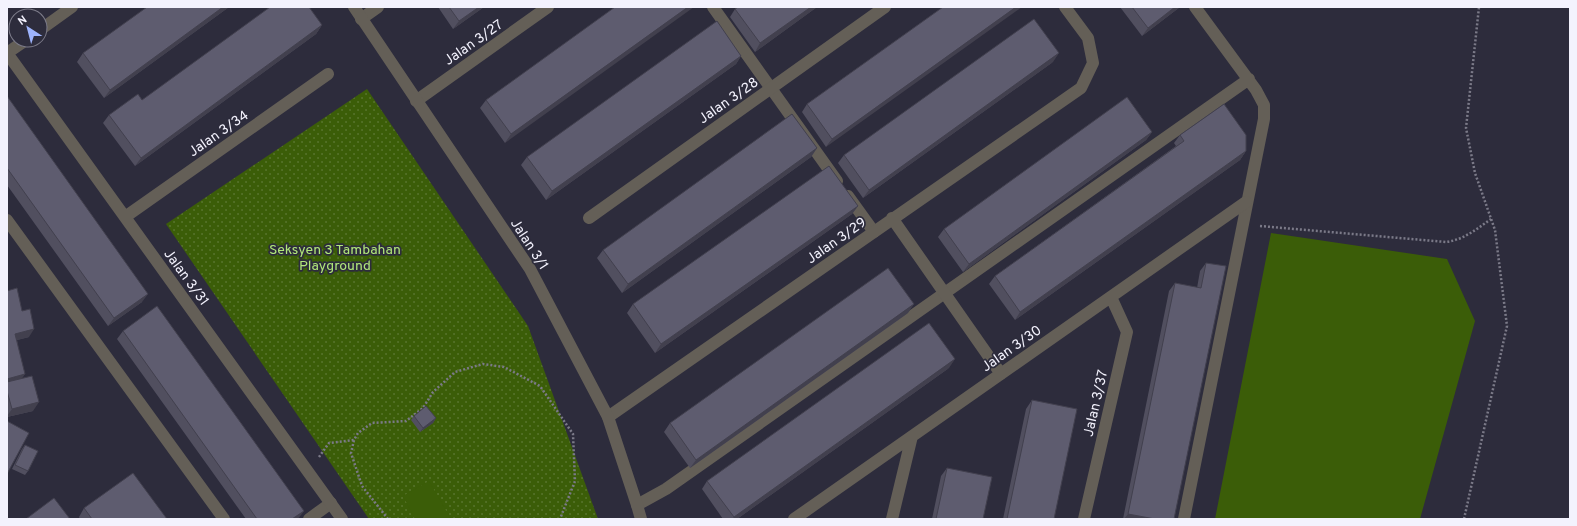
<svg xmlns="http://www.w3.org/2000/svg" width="1577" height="526" viewBox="0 0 1577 526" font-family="Overpass,sans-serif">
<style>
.grass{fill:url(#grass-dots)}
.garden{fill:#3b5d08}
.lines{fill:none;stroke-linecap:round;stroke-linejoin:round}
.path{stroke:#7b7a88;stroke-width:2.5;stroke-dasharray:2 2;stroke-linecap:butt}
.service{stroke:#645f57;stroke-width:12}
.minor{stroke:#645f57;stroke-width:12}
.tertiary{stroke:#645f57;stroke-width:12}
.wall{fill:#514f5f}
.shaded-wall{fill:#42404e}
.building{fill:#5e5c6f;stroke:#42404e}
.labels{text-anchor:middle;stroke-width:3.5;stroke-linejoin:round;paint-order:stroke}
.street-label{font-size:14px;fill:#f3f2fd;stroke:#2d2c3c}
.park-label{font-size:14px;fill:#b1e77a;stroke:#2d2c3c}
</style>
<defs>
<pattern id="grass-dots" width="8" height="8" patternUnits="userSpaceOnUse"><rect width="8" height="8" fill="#3b5d08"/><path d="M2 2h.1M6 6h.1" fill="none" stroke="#58752d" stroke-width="1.8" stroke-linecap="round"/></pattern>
</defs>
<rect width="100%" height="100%" fill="#2d2c3c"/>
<path class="grass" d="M367 89 528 326 598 519H369L166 224Z"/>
<path class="garden" d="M1271 233 1447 259 1475 321 1420 519H1215Z
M429 481 451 519H415L403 496Z"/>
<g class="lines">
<path class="path" d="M1260 226 1446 242C1463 240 1477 229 1491 219
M319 457 329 443 354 440
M388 519 362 486 351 453 354 440 358 433 372 423 406 421 423 408 433 392 455 372 483 364 504 367 540 386 573 434 575 481 560 519
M1464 519 1507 326 1495 230 1475 173 1466 128 1479 7"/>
<path class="service" d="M713 7 837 181
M361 19 378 7
M848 196 874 232
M7 220 224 519
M637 505 666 489 1249 79
M309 519 331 503
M1184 519 1264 119V105L1256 90 1195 7"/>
<path class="minor" d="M40 30 72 7
M7 53 342 519
M7 53 26 40
M416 101 548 7
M125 217 328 74
M589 218 885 7
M892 218 1001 374
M608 417 1081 88 1093 63 1088 38 1065 7
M794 519 1246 202
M892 519 912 436
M1084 519 1127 332 1111 297"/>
<path class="tertiary" d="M354 7 530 269 608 417 637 505 641 519"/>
</g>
<path class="wall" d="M229 7 104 98 77 62 83 53Z
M438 7H484L453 29Z
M615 7 505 143 480 108 486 100Z
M817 7 755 52 730 17 735 9Z
M943 7 826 147 802 112 807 104Z
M1120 7H1180L1142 36Z
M322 25 316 34 135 166 103 123 109 115Z
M741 56 736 64 546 200 521 165 527 157Z
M1053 62 863 198 838 163 844 155Z
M7 96 142 302 108 326 7 185Z
M1152 132 1146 140 963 272 938 237 944 229Z
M1180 135 1246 151 1240 160 1015 320 989 284 995 276 1176 146 1174 143Z
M817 148 811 157 622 293 597 258 603 250Z
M858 206 852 214 655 353 627 313 633 304Z
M1206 263 1174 519H1123L1169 291 1175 283 1197 288 1200 271Z
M7 291 29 337 17 340 22 378 33 411 7 417Z
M908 313 690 468 664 432 670 423Z
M123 331 298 519H246L117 339Z
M949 368 737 519H723L702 489 707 481Z
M1032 400 1054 519H1003L1026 409Z
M414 416 436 418 433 423 420 432 411 420Z
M25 445 28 471 25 475 12 469 22 449Z
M947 468 983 519H932L941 476Z
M84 508 167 519H80L79 517Z"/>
<path class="shaded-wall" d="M223 7H229L104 98 110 90Z
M479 7H484L453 29 459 21Z
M688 7H694L505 143 511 134Z
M811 7H817L755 52 760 43Z
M1016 7H1022L826 147 832 139Z
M1175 7H1180L1142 36 1148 28Z
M322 25 316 34 135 166 141 158Z
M1059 53 1053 62 863 198 869 190Z
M741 56 736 64 546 200 552 191Z
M1152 132 1146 140 963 272 969 264Z
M817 148 811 157 622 293 628 284Z
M1246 151 1240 160 1015 320 1020 312Z
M858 206 852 214 655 353 661 344Z
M148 294 142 302 108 326 114 318Z
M914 304 908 313 690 468 696 460Z
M34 329 29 337 9 342 15 334Z
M955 359 949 368 737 519H732L734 517Z
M25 374 19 383 7 386V379Z
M39 402 33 411 7 417V416L12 409Z
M436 418 433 423 420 432 423 428Z
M304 511 298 519H292Z
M1128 514 1155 519H1124Z"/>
<path class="building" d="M147 7H223L110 90 83 53Z
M270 7H309L322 25 141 158 109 115 138 94 142 100Z
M449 7H479L459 21Z
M615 7H688L511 134 486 100Z
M738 7H811L760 43 735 9Z
M943 7H1016L832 139 807 104Z
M1132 7H1175L1148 28Z
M1034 19 1059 53 869 190 844 155Z
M717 21 741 56 552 191 527 157Z
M7 96 148 294 114 318 7 168Z
M1127 97 1152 132 969 264 944 229Z
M1224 104 1246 135V151L1020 312 995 276 1184 141 1180 135Z
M792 114 817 148 628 284 603 250Z
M829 166 858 206 661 344 633 304Z
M1206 263 1226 266 1174 519H1155L1128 514 1175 283 1201 288Z
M888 268 914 304 696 460 670 423Z
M17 288 22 311 30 309 34 329 15 334 25 374 7 379V291Z
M157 306 304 511 292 519H257L123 331Z
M929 323 955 359 734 517 707 481Z
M32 376 39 402 12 409 7 391V382Z
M1032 400 1077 409 1054 519H1007Z
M426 406 436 418 423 428 414 416Z
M7 421 29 433 7 474Z
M25 445 38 451 28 471 15 465Z
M947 468 992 477 983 519H936Z
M133 473 167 519H92L84 508Z
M54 498 70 519H26Z"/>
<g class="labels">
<g class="street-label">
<text transform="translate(473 42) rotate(-35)" y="5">Jalan 3/27</text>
<text transform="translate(728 100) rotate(-35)" y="5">Jalan 3/28</text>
<text transform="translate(218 133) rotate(-35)" y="5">Jalan 3/34</text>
<text transform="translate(836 240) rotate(-35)" y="5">Jalan 3/29</text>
<text transform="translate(530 244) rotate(57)" y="5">Jalan 3/1</text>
<text transform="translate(187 277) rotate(54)" y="5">Jalan 3/31</text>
<text transform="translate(1011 348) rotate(-35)" y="5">Jalan 3/30</text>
<text transform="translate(1095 403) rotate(-77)" y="5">Jalan 3/37</text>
</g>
<g class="park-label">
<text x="335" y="254">Seksyen 3 Tambahan<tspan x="335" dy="16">Playground</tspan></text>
</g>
</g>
<rect width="1577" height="526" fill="none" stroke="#f3f2fd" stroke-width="16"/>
<g transform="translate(28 28) rotate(324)"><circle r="19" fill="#2d2c3c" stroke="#7c7b89"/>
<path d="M0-3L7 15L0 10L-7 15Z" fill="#9eb4fd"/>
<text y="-6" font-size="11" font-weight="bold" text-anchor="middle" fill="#f3f2fd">N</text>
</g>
</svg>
